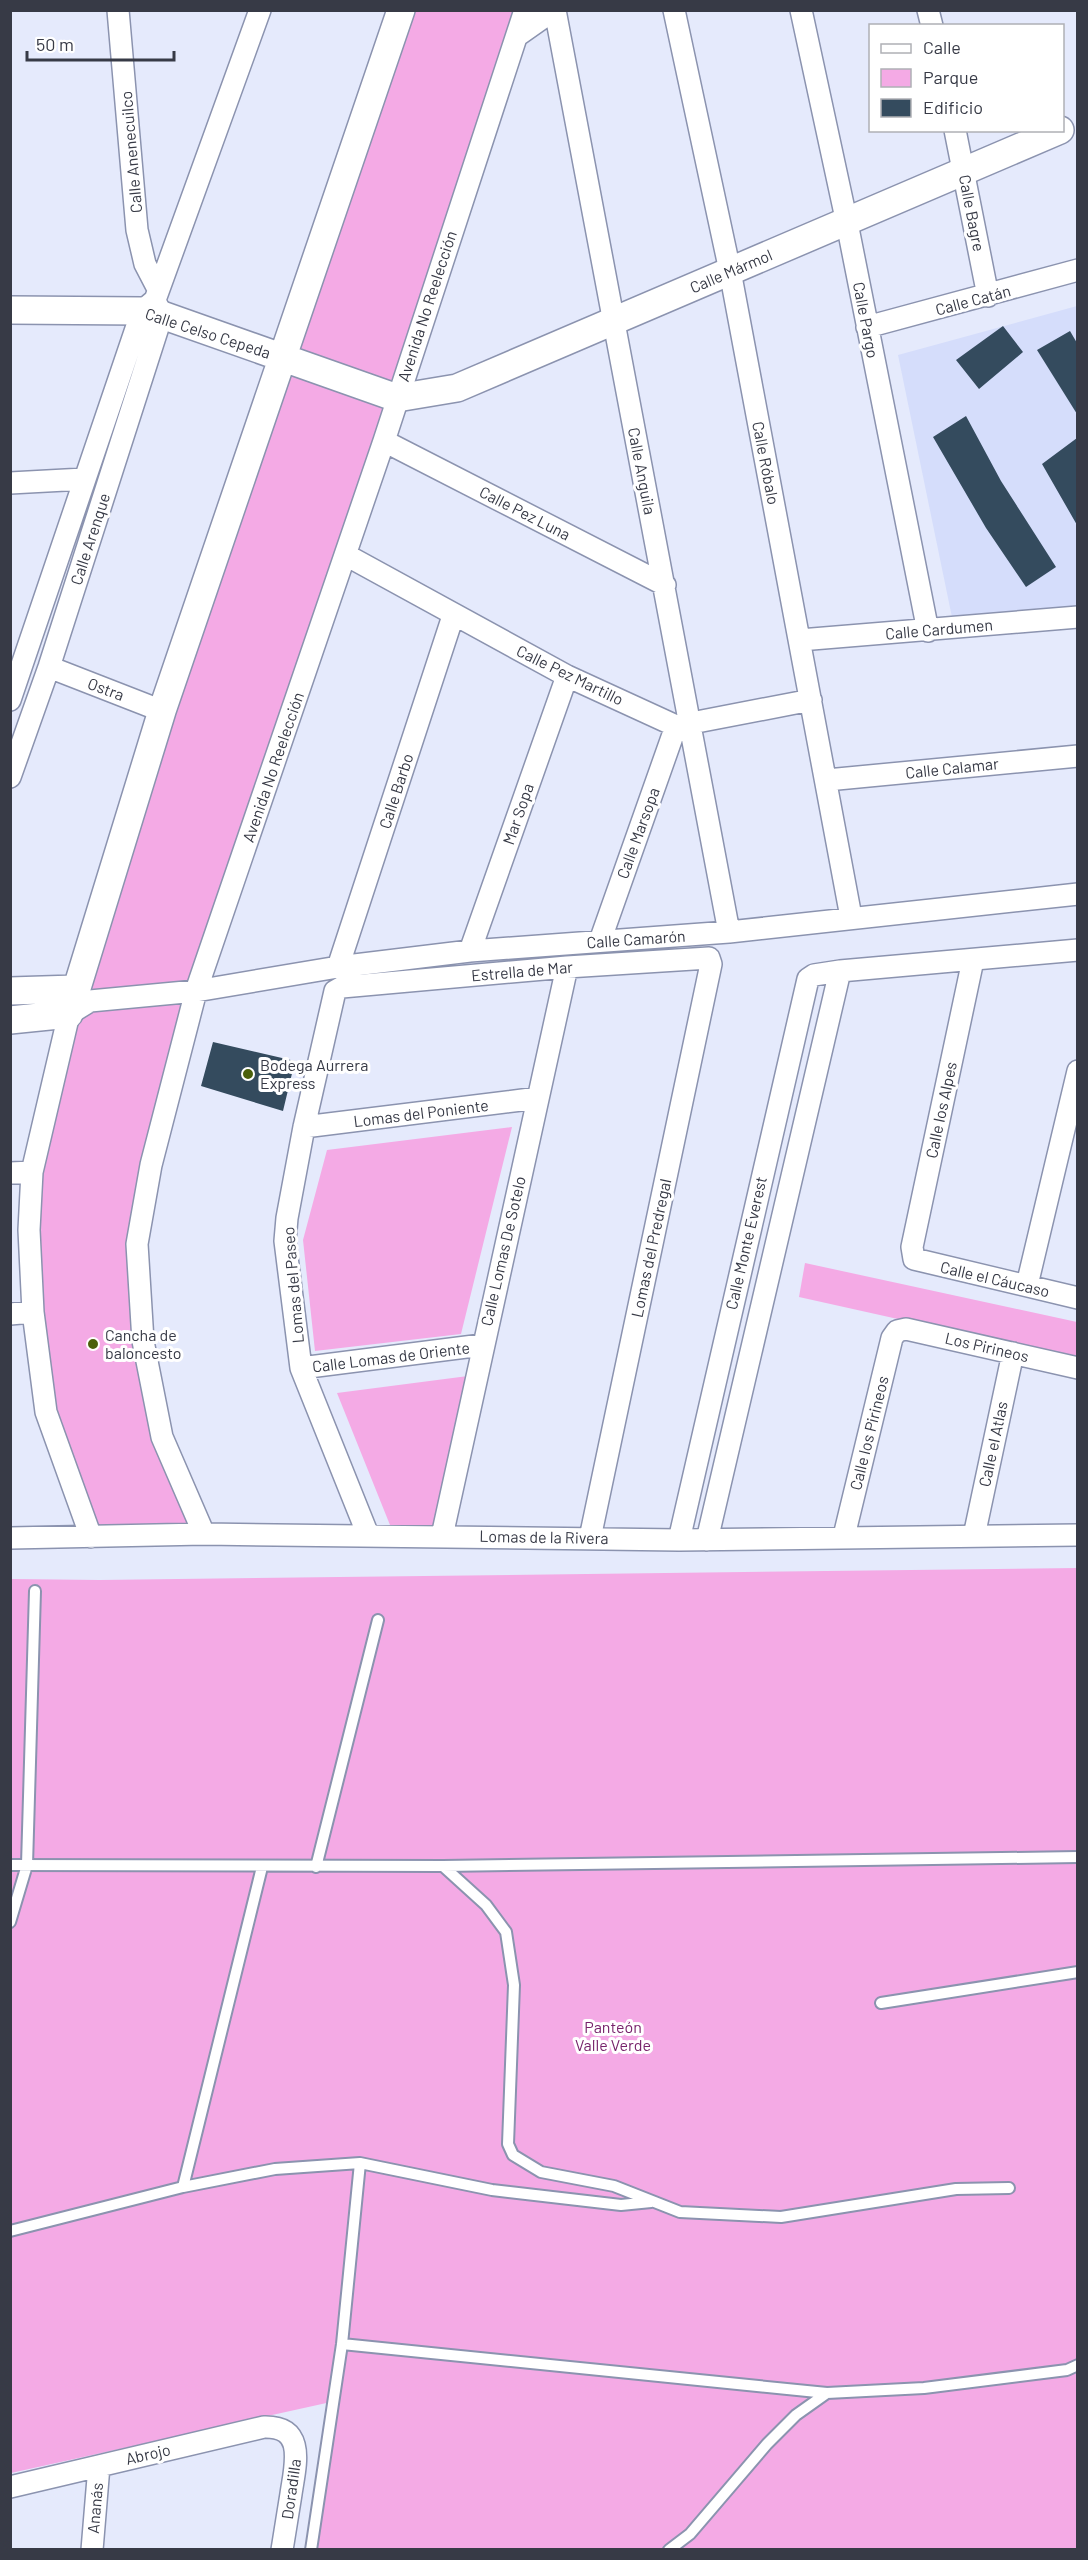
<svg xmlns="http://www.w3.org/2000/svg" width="1088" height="2560" viewBox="0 0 1088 2560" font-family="Barlow,sans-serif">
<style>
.built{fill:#d5ddfb}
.green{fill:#f4aae5}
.building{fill:#344b5e}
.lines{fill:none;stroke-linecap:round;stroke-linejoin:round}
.service-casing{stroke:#8b93af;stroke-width:14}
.minor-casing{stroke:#8b93af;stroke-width:24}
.tertiary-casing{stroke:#8b93af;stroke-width:30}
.service{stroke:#fff;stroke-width:10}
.minor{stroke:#fff;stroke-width:21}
.tertiary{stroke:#fff;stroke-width:27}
.poi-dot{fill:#4a600b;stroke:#fff;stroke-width:2}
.labels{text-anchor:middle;stroke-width:6;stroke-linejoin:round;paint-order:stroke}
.street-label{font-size:16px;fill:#373a46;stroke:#fff}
.poi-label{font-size:16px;fill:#373a46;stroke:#fff;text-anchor:start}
.park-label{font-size:16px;fill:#77236b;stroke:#fff}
</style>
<rect width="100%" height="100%" fill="#e5eafc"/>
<path class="built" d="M1077 306V614L954 627 898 355Z"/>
<path class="green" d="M404 11H526L196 991 137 1244 162 1437 204 1534 91 1537 46 1412 32 1172 69 1014 188 991 75 989Z
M512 1127 461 1334 315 1351 303 1240 327 1150Z
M805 1263 1077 1322V1359L799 1297Z
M468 1376 439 1527 392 1530 337 1393Z
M1077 1568V2549H307L331 2402 11 2473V1579L100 1580Z"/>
<path class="building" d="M1003 326 1023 352 979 389 956 360Z
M1070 331 1077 343V414L1037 350Z
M966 416 1001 481 1056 567 1026 587 986 528 933 437Z
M1077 438V525L1042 464Z
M213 1042 295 1061 283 1111 201 1086Z"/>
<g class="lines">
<g class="service-casing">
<path id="service" d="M10 1865 443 1866 486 1905 506 1932 514 1985 508 2144 513 2155 541 2172 614 2186 680 2212 781 2217 956 2189 1009 2188
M443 1866 1078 1857
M316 1867 378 1620
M10 1922 27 1865 35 1591
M881 2003 1078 1972
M360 2163 492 2190 621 2205 651 2202
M183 2187 262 1867
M10 2231 183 2187 275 2169 360 2163 342 2344 311 2550
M342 2344 827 2393
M669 2550 690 2534 767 2444 796 2415 827 2393 924 2388 1067 2370 1078 2365"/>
</g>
<g class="minor-casing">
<path id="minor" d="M118 10 137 230 145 264 158 289
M555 10 729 932
M674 10 730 271 851 917
M801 10 847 223 928 631
M928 10 932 26
M517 36 554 10
M955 130 988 296
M867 327 1078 270
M384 441 665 585
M10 483 84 479
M346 555 567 676 676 726 811 700
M800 640 1078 617
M49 667 162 711
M10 700 142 311 155 300 260 10
M10 777 49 667 162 315 156 303
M827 780 1078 756
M600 941 676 726
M470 951 567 676
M973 960 912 1247 914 1259 1078 1298
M338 967 453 616
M304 1127 538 1098
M10 1173 32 1172
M1027 1285 1078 1071
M10 1314 33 1312
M301 1368 482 1345
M204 1534 162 1437 143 1341 137 1244 151 1165 196 991 384 441 525 10
M368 1535 301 1368 285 1241 287 1218 304 1127 335 991 342 987 567 967 709 958 711 964 590 1538
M442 1536 567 967
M844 1536 892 1338 897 1331 906 1329 1078 1368
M974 1536 1013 1353
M91 1537 46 1412 33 1312 29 1230 32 1172 69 1014 90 1001 196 991 338 967 470 951 729 932 1078 894
M10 1538 204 1534 679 1540 1078 1535
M679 1540 808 979 814 975 840 971 1078 950
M707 1540 840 971
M10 2487 264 2427C307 2426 295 2466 291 2494 288 2513 285 2531 282 2550
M92 2550 99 2466"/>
</g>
<g class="tertiary-casing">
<path id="tertiary" d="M10 310 142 311 162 315 397 398 457 388 1060 130
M10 991 75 989
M10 1020 69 1014 162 711 401 10"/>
</g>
<use href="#service" class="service"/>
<use href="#minor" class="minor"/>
<use href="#tertiary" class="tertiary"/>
</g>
<g class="poi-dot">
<circle cx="248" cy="1074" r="6"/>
<circle cx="93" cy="1344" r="6"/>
</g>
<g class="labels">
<g class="street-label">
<text transform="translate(131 152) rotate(-95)" y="6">Calle Anenecuilco</text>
<text transform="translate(972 213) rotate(79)" y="6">Calle Bagre</text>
<text transform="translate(731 271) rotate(-23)" y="6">Calle Mármol</text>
<text transform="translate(973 300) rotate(-15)" y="6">Calle Catán</text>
<text transform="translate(427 306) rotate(-72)" y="6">Avenida No Reelección</text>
<text transform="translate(866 320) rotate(79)" y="6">Calle Pargo</text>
<text transform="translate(208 333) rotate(18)" y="6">Calle Celso Cepeda</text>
<text transform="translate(766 463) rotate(79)" y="6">Calle Róbalo</text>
<text transform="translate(642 471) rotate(79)" y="6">Calle Anguila</text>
<text transform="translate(525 513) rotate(27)" y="6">Calle Pez Luna</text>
<text transform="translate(90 539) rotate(-72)" y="6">Calle Arenque</text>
<text transform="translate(939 629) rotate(-5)" y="6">Calle Cardumen</text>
<text transform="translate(570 675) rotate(26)" y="6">Calle Pez Martillo</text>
<text transform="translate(106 689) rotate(21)" y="6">Ostra</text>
<text transform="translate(273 767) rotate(-71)" y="6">Avenida No Reelección</text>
<text transform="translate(952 768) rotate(-6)" y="6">Calle Calamar</text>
<text transform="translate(396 791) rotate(-72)" y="6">Calle Barbo</text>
<text transform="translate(518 814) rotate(-71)" y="6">Mar Sopa</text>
<text transform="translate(638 833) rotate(-70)" y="6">Calle Marsopa</text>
<text transform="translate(636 939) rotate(-4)" y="6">Calle Camarón</text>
<text transform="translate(522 971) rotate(-5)" y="6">Estrella de Mar</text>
<text transform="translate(941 1110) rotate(-78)" y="6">Calle los Alpes</text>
<text transform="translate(421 1113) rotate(-7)" y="6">Lomas del Poniente</text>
<text transform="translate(746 1243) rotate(-77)" y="6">Calle Monte Everest</text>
<text transform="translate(651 1248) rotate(-78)" y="6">Lomas del Predregal</text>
<text transform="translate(503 1251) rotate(-77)" y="6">Calle Lomas De Sotelo</text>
<text transform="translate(995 1279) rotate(13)" y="6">Calle el Cáucaso</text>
<text transform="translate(293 1285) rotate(-95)" y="6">Lomas del Paseo</text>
<text transform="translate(987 1347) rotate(13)" y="6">Los Pirineos</text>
<text transform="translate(391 1357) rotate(-7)" y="6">Calle Lomas de Oriente</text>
<text transform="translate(869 1433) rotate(-76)" y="6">Calle los Pirineos</text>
<text transform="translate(993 1444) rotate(-78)" y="6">Calle el Atlas</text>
<text transform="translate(544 1537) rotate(1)" y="6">Lomas de la Rivera</text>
<text transform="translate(148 2454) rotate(-13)" y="6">Abrojo</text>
<text transform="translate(291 2489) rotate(-82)" y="6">Doradilla</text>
<text transform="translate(95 2508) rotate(-85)" y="6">Ananás</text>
</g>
<g class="poi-label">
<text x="260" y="1071">Bodega Aurrera<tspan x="260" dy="18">Express</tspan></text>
<text x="105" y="1341">Cancha de<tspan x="105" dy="18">baloncesto</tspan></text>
</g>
<g class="park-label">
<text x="613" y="2033">Panteón<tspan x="613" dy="18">Valle Verde</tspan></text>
</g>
</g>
<rect width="1088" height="2560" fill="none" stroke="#373a46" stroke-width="24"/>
<rect x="869" y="24" width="195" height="108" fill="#ffffff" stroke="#afb0b5" stroke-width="1.5"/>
<rect x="881" y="44" width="30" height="9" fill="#ffffff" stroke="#afb0b5" stroke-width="1.5"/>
<text x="923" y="54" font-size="18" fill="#373a46">Calle</text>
<rect x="881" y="69" width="30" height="18" fill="#f4aae5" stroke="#afb0b5" stroke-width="1.5"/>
<text x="923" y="84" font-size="18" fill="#373a46">Parque</text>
<rect x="881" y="99" width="30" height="18" fill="#344b5e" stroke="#afb0b5" stroke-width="1.5"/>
<text x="923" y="114" font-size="18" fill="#373a46">Edificio</text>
<path d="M27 51v9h147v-9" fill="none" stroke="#373a46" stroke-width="3"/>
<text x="36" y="51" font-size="18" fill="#373a46" stroke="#ffffff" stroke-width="4.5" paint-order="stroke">50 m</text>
</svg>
